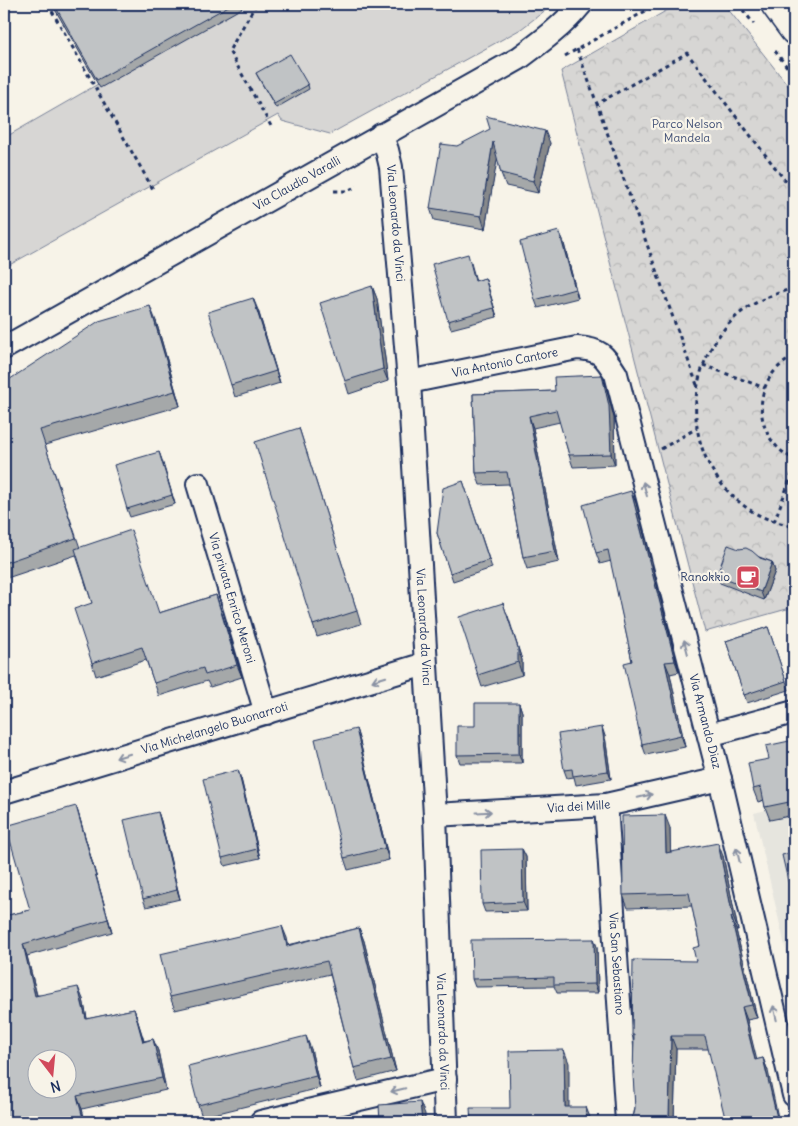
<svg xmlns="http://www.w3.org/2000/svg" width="798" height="1126" viewBox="0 0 798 1126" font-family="Delius,sans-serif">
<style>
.built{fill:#e6e5de}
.grass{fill:#d7d6d4;stroke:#798299}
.park{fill:url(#park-crowns);stroke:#798299}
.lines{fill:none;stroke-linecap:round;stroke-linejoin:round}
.street-casing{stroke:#1b2f5e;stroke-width:26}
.secondary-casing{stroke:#1b2f5e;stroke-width:31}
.path{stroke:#1b2f5e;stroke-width:3;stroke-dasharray:4 4;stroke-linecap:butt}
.street{stroke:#f7f3e8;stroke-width:22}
.secondary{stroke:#f7f3e8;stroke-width:28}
.wall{fill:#a5a8a9;stroke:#1b2f5e}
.shaded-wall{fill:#86888a;stroke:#1b2f5e}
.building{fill:#c0c3c5;stroke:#1b2f5e;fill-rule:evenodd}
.oneway{stroke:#8991a3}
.labels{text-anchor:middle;stroke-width:4.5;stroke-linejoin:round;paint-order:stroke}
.park-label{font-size:12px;fill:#415076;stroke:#f7f3e8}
.street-label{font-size:12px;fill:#1b2f5e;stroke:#f7f3e8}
.poi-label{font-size:12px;fill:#1b2f5e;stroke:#f7f3e8;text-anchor:end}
</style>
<defs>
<pattern id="park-crowns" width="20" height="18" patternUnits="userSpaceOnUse" patternTransform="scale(1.25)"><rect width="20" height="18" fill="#d7d6d4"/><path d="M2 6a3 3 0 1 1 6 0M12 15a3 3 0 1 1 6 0" fill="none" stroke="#b8b8b8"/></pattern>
</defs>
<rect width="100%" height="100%" fill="#f7f3e8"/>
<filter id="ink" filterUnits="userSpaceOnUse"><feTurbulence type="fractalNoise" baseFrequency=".02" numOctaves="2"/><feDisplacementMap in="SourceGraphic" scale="10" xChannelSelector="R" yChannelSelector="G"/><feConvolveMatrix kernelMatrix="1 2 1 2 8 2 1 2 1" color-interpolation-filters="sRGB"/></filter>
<g filter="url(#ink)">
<path class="built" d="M794 803V985L754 813Z"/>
<path class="grass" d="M52 4H552L547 9 521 29 330 134 282 121 278 115 4 268V138L98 84Z"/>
<path class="park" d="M678 4H724L794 93V607L705 632 561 71Z"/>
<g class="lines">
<g class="street-casing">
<g id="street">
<path id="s1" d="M381 135 387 150 391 167 409 382 435 815 446 1122"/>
<path id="s2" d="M4 348 518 59C541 42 563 26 581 4"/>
<path id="s3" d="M409 382 577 348C600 349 604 355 616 374L720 779 794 1095"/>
<path id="s4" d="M198 484 266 713"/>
<path d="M709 735 794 712"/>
<path id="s5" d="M4 792 425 664"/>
<path id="s6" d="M606 805 627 1122"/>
<path id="s7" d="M435 815 606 805 720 779"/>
<path d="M261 1122 445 1079"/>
</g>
</g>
<g class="secondary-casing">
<path id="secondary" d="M775 4 794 30"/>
</g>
<path class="path" d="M48 4 154 191
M256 4 229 51 271 126
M738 4 754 24
M577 49 597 104
M775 51 794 76
M565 56 658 4
M334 191C345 191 347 192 357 186
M794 288C774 294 755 301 739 314 676 368 682 470 755 513 767 520 781 523 794 527
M794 357C750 376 751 439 794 459
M703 365 765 388
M697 385 597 104 687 53 794 192
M661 449 697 428
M774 522 794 469"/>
<use href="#street" class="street"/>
<use href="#secondary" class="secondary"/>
</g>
<path class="wall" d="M52 4H240L242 8 100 88Z
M256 73 308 85 309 89 276 108 258 77Z
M550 143 538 193 506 186 501 173 497 158 485 229 434 220 430 208 457 146Z
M559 231 563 240 578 298 538 308 535 300Z
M471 263 476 281 485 278 497 317 451 329 448 321Z
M372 286 377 299 388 381 349 394 345 381Z
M258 310 280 383 235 397 231 385Z
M156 321 180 406 45 445 80 548 159 613 216 595 242 677 210 687 207 681 159 696 146 660 96 676 92 663V603L76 555 4 579V383Z
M602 375 606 387 614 418 615 465 573 467 569 455 560 422 533 428 559 562 527 569 523 557 509 484 480 485 476 473 473 394 555 391Z
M299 428 361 624 317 637 313 625Z
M159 452 175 504 130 517 127 509Z
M463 481 492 568 453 581 437 533Z
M631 491 636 503 679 672 670 674 685 747 646 755 642 744 632 661 611 561 600 564 596 553Z
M739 549 772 562 775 571 764 600 720 583 717 575Z
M508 616 522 660V675L482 687 478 675Z
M768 627 789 690 747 703 726 641Z
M519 703 522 712V763H460L457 755 475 726Z
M356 729 360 742 389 860 348 870 344 858Z
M605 736 611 779 576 785 574 777 567 778 564 770Z
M794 740V815L770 820 765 807 764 800 758 802 753 789 769 759Z
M241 779 260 858 225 866 222 858Z
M76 806 80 819 112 932 27 956 37 995 83 999 87 1019 134 1009 144 1041 153 1039 158 1051 166 1090 82 1109 85 1122H4V916L30 910Z
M158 812 161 821 180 899 146 907 143 899Z
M670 828V852L723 856 738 930H736L757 1018 747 1020 756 1060 763 1058 768 1071 708 1049H676L674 1122H632L635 1108 634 1040 632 1035 696 961 700 946 692 906 628 908 623 895Z
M522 849 526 857 527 911 485 912 482 904Z
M282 926 288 945 359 928 364 941 396 1071 358 1081 354 1068 330 974 175 1010 170 997Z
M594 939 597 947 598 993H557L554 986 475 987 472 979Z
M311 1049 320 1088 202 1117 198 1105Z"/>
<path class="shaded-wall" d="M545 131 550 143 538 193 533 181Z
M493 142 498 155 485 229 481 216Z
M559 231 563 240 578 298 575 289Z
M485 278 488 286 497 317 494 308Z
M372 286 377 299 388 381 383 369Z
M253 298 258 310 280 383 276 371Z
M150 306 156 321 180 406 175 391Z
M602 375 606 387 614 418 615 465 611 454Z
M529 416 533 428 559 562 555 551Z
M159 452 162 460 175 504 172 495Z
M631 491 636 503 679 672 675 661Z
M772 562 775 571 764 600 761 592Z
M216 595 220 607 242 677 237 665Z
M503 603 522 660V675L518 662Z
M665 662 670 674 685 747 681 735Z
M519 703 522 712V763L519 754Z
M602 727 605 736 611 779 608 771Z
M356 729 360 742 389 860 385 848Z
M238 770 241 779 260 858 257 849Z
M76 806 80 819 112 932 108 919Z
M158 812 161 821 180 899 177 890Z
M665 815 670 828 671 866 666 853Z
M718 843 723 856 738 930 733 917Z
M522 849 526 857 527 911 523 902Z
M731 917 736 930 757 1018 752 1005Z
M282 926 287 938 291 958 287 946Z
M359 928 364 941 396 1071 391 1059Z
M594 939 597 947 598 993 595 984Z
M23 944 27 956 40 1008 35 996Z
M78 987 83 999 90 1032 86 1019Z
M742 1007 747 1020 760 1073 755 1060Z
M134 1009 138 1022 148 1054 143 1042Z
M306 1036 311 1049 320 1088 316 1076Z
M671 1036 676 1049 674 1122H670L669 1117Z
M153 1039 158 1051 166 1090 162 1078Z
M564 1050 569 1063V1120L565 1107Z
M763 1058 768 1071 779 1122H778Z
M77 1096 82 1109 85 1122H84Z
M420 1102 425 1114V1122H422Z
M586 1107 591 1120V1122H586Z"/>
<path class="building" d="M54 4H232L97 80Z
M290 54 308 85 274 104 256 73Z
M486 116 545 131 533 181 501 173 493 142 481 216 430 208 441 144 457 146 490 129Z
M559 231 575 289 535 300 520 242Z
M468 254 475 281 485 278 494 308 448 321 432 264Z
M372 286 383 369 345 381 320 303Z
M253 298 276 371 231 385 208 312Z
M150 306 175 391 40 430 76 538 4 563V383L99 321Z
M602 375 609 406 611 454 569 455 556 410 529 416 555 551 523 557 507 472 476 473 473 394 555 391 554 377Z
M299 428 357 611 313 625 255 442Z
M159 452 172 495 127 509 114 465Z
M463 481 489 560 450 573 437 533 443 488Z
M631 491 675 661 665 662 681 735 642 744 624 663 632 661 608 550 596 553 583 505Z
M131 530 159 613 216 595 237 665 205 675 203 668 154 683 142 647 92 663 74 609 92 603 75 549Z
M728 545 739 549 746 548 752 551 760 558 772 562 761 592 717 575Z
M503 603 518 648V662L478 675 459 617Z
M768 627 786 681 744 695 726 641Z
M475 703H519V754L457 755V726H475Z
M602 727 608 771 573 776 572 769 564 770 558 734Z
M356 729 385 848 344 858 315 739Z
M794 740V801L765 807 761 787 753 789 748 763 769 759 766 746Z
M238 770 257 849 222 858 203 779Z
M76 806 108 919 23 944 35 996 78 987 86 1019 134 1009 143 1042 153 1039 162 1078 77 1096 84 1122H4V916L30 910 6 826ZM38 1058H68V1088H38Z
M158 812 177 890 143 899 124 820Z
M665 815 666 853 718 843 733 917H731L752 1005 742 1007 755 1060 763 1058 778 1122H726L705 1036H671L669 1117 670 1122H632V1117L634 1114 635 1108 633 1075 634 1035H632L633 960 696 961 693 948 700 946 689 893 623 895 622 816Z
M522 849 523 902 482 904 481 850Z
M794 852V907L782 855Z
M282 926 287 946 359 928 391 1059 354 1068 327 961 170 997 160 954Z
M594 939 595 984 554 985V977L472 979 471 940Z
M306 1036 316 1076 198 1105 188 1066Z
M564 1050 565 1107H586V1122H471L470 1108H510L509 1051Z
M420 1102 422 1122H380L379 1105Z"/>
<defs><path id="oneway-shaft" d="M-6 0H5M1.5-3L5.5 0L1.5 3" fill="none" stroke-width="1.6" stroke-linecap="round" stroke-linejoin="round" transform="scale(1.25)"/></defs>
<g class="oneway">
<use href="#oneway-shaft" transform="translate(645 489) rotate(-105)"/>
<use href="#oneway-shaft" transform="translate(686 647) rotate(-105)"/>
<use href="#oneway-shaft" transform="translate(379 679) rotate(163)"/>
<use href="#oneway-shaft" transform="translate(123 756) rotate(163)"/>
<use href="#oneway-shaft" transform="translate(645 796) rotate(-13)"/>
<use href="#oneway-shaft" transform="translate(484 812) rotate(-3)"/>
<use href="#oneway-shaft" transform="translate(738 855) rotate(-103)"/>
<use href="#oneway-shaft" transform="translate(775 1013) rotate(-103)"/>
<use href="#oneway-shaft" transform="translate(398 1090) rotate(167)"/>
</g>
</g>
<defs>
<g id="cafe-square" transform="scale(1.25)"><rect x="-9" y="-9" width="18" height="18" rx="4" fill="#d1495b" stroke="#f7f3e8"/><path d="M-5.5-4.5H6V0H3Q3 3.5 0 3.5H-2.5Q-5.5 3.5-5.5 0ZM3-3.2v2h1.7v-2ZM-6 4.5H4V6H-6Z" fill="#fff"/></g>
</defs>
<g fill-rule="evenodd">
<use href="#cafe-square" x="748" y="577"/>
</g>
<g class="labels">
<g class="park-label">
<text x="687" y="128">Parco Nelson<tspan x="687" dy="14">Mandela</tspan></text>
</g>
<g class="street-label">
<text dy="4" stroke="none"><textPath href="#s2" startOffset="336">Via Claudio Varalli</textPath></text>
<text dy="4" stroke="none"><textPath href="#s1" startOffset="90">Via Leonardo da Vinci</textPath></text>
<text dy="4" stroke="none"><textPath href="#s3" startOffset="98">Via Antonio Cantore</textPath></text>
<text dy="4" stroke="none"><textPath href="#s4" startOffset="119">Via privata Enrico Meroni</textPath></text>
<text dy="4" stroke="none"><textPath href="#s1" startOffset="495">Via Leonardo da Vinci</textPath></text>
<text dy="4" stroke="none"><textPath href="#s3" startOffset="580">Via Armando Diaz</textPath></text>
<text dy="4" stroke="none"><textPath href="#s5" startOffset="220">Via Michelangelo Buonarroti</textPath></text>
<text dy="4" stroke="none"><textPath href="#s7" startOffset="144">Via dei Mille</textPath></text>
<text dy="4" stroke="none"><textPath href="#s6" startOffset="159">Via San Sebastiano</textPath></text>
<text dy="4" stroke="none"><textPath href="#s1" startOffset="900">Via Leonardo da Vinci</textPath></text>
</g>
<g class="poi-label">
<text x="730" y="581">Ranokkio</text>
</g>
</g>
<rect width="798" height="1126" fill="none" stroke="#f7f3e8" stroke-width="20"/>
<rect x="10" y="10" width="778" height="1106" fill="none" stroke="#1b2f5e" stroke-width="2" filter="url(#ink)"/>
<g transform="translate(52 1074) rotate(164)"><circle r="24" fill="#f7f3e8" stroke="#9fa5b1"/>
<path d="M0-4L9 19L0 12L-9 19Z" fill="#d1495b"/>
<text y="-8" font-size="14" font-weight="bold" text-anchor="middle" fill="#1b2f5e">N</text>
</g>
</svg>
